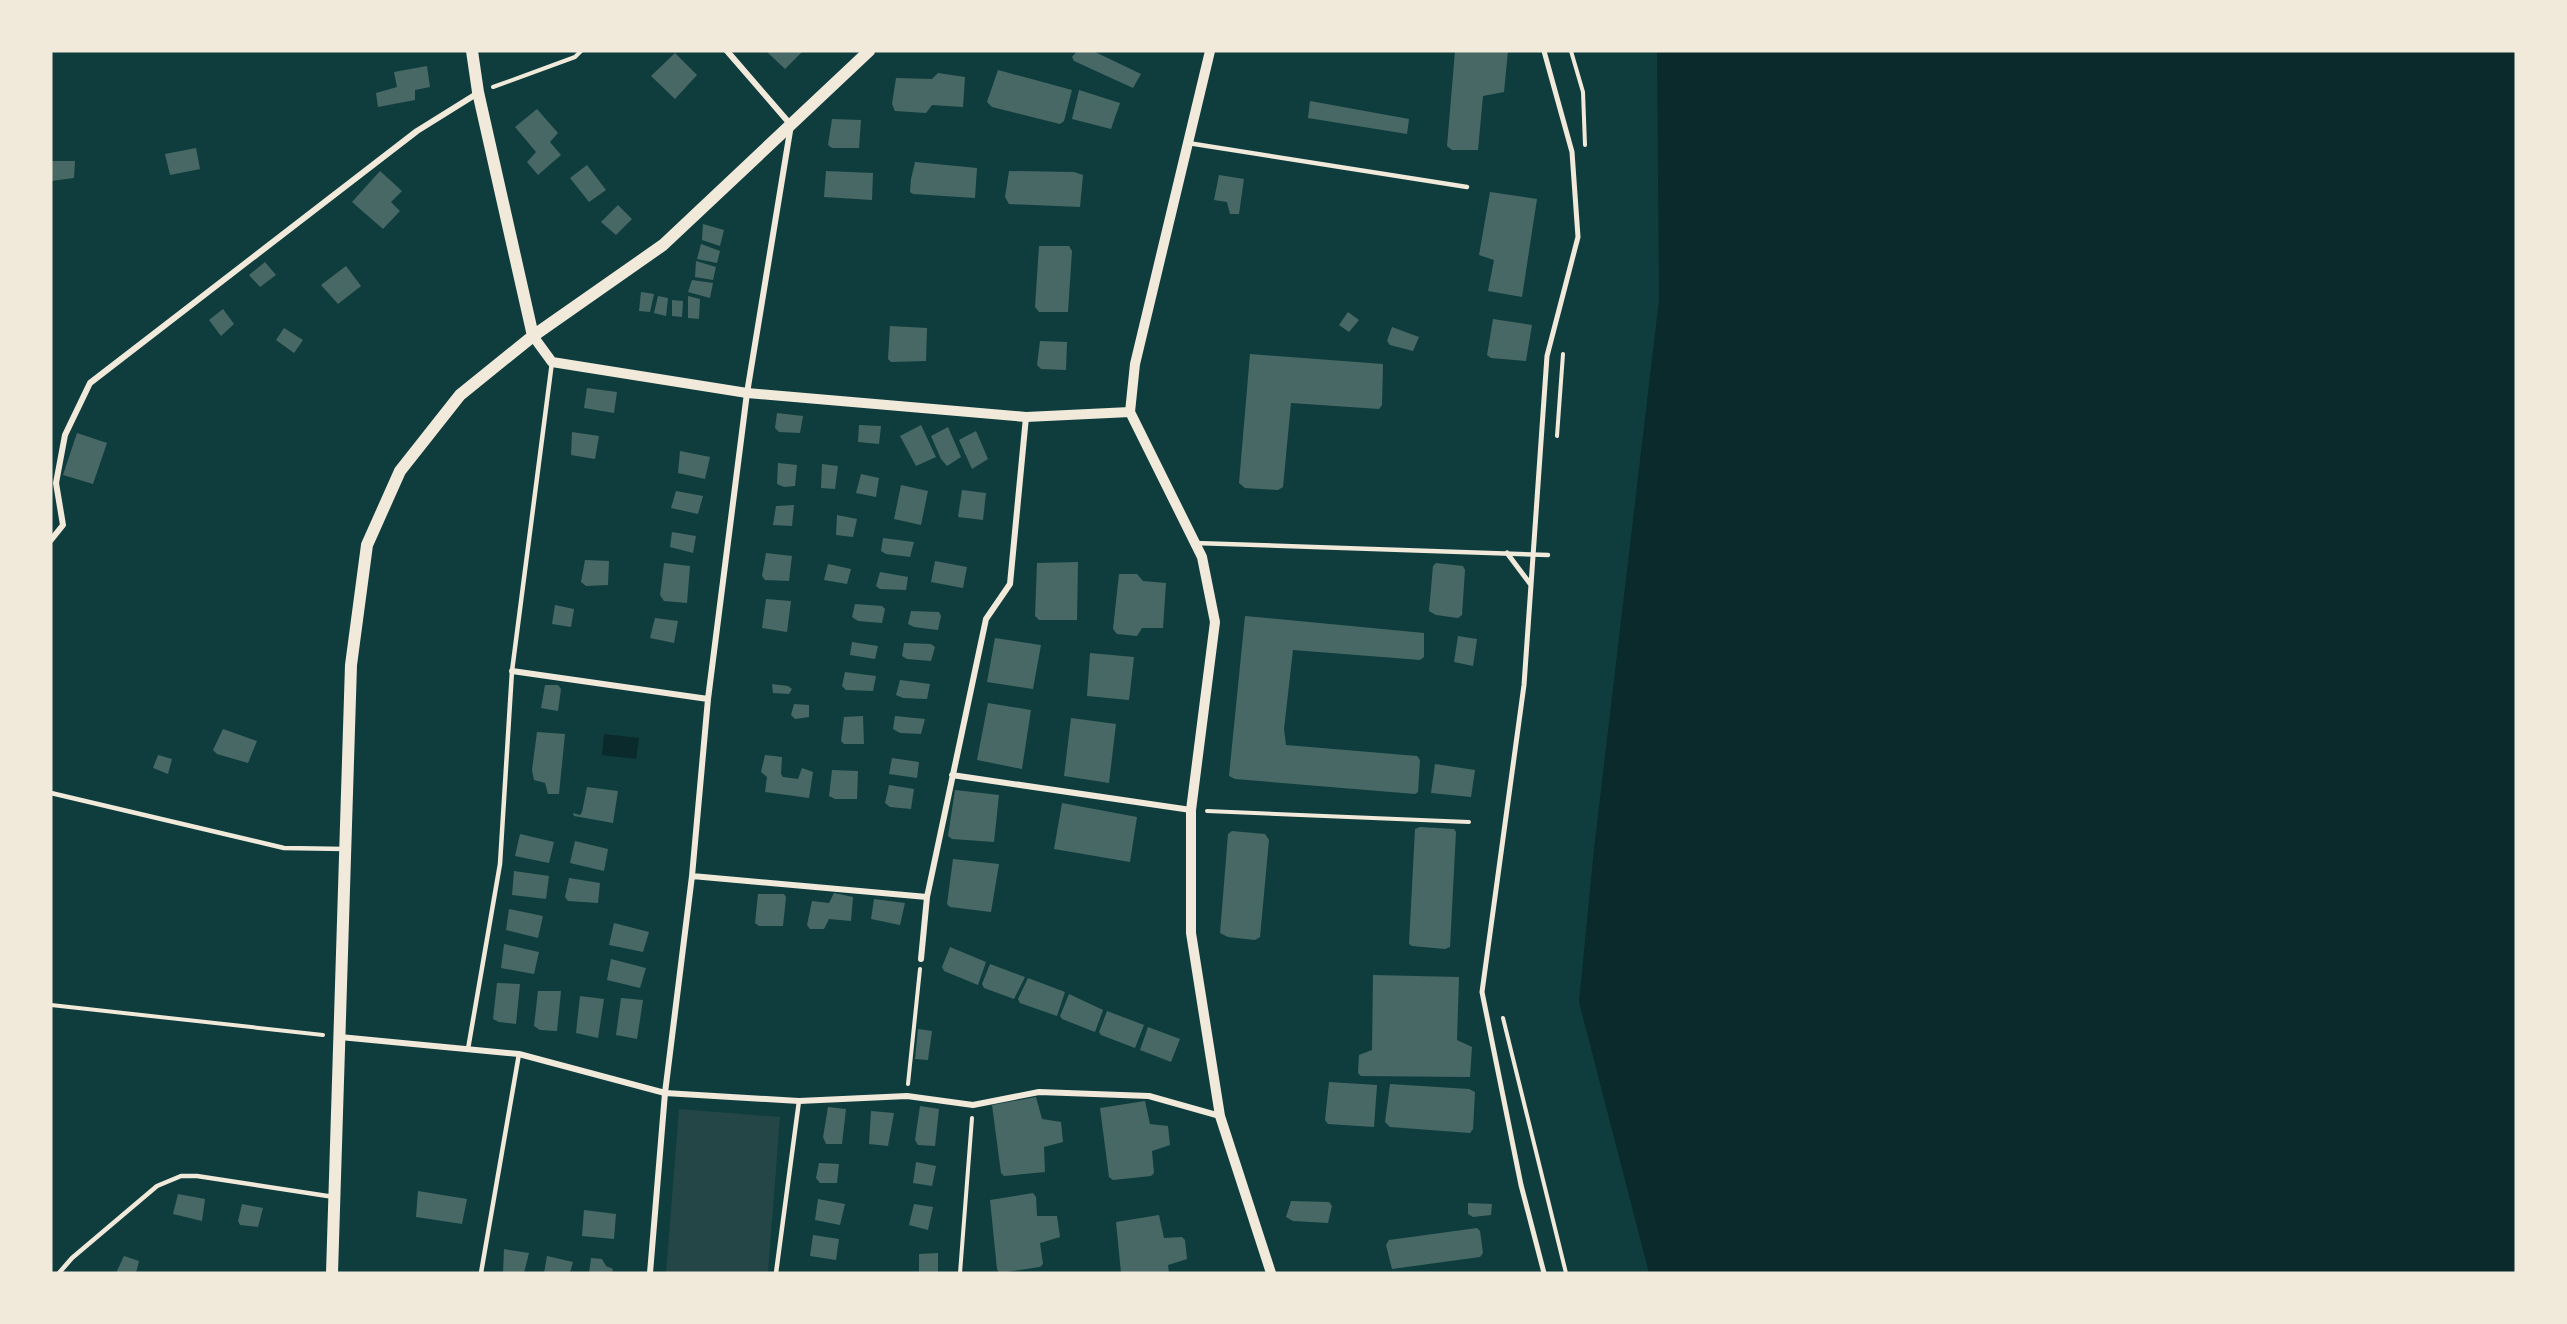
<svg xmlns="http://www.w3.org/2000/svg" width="2567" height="1324" viewBox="0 0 2567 1324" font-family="Montserrat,sans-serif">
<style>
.green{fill:#244646}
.water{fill:#0a2a2b}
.building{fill:#486865}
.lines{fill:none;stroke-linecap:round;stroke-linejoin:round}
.path{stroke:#f1e9da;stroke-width:4}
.service{stroke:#f1e9da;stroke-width:4.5}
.pedestrian{stroke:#f1e9da;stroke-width:5}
.minor{stroke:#f1e9da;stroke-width:6}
.tertiary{stroke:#f1e9da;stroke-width:10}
.secondary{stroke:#f1e9da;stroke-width:12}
</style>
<rect width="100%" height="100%" fill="#0f3d3e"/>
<path class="green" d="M679 1109 780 1117 768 1273H666Z"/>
<path class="water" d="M1657 51H2516V1273H1649L1579 1002 1594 849 1659 300Z
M604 734 639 738 636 759 602 755Z"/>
<path class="building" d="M766 51H803L785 69Z
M1077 51H1093L1141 74 1133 88 1074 61 1072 57Z
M1455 51H1508L1504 92 1483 96 1478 150H1452L1447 146Z
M675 53 697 75 675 99 651 76Z
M427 66 430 87 415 90V100L378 107 376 93 397 87 394 72Z
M998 70 1072 90 1064 121 1060 124 992 107 987 102Z
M938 73 965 77 963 107 932 105 926 113 895 111 892 104 896 78 932 79Z
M1079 90 1120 103 1111 129 1072 119Z
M1310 101 1409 119 1407 134 1308 118Z
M537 109 558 133 550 142 561 155 538 175 527 162 536 152 515 127Z
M832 119 861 120 859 148H832L828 145Z
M196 148 200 169 170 175 165 154Z
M51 161H75L74 178 51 181Z
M915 162 977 168 975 198 913 194 910 192 911 179Z
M587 165 606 190 589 202 570 178Z
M380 171 402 191 391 202 400 211 383 229 352 202Z
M826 171 873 173 872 200 824 197Z
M1009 171 1074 172 1083 175 1080 207 1009 204 1005 197Z
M1219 175 1244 179 1239 214H1230L1227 202 1214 200Z
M1490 192 1537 199 1522 297 1488 291 1494 260 1479 255Z
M618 205 632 219 616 235 601 222Z
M703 224 724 230 720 246 702 240Z
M701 244 720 251 717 263 697 259Z
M1039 246H1069L1072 251 1068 312H1039L1035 307Z
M696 261 716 267 713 280 695 277Z
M265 262 276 275 260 287 249 275Z
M346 266 361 286 338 304 321 285Z
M692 280 713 283 710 298 688 292Z
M641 292 654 294 650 312 639 311Z
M658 296 668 298 666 316 654 313Z
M688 296 700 299 699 319 688 318Z
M672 300 683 301 682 317 672 316Z
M223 309 234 324 221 336 209 320Z
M1348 312 1359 320 1349 332 1339 325Z
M1493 319 1532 325 1526 361 1491 358 1487 355Z
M890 326 927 328 926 361 891 362 888 359Z
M1392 327 1419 337 1413 351 1390 345 1387 341Z
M284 328 303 340 294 353 276 340Z
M1040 341 1067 342 1066 370 1041 369 1037 365Z
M1250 354 1383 364 1382 405 1379 409 1291 403 1283 487 1278 490 1245 488 1239 483Z
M587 388 617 392 614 413 584 408Z
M777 413 803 416 800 433 779 432 775 428Z
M859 425 881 426 879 444 858 442Z
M921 425 936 457 916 466 900 436Z
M948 427 961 457 947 466 941 459 931 436Z
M976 431 988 459 972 469 959 440Z
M572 432 599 436 595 459 571 455Z
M77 433 107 443 93 484 63 475Z
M680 451 710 457 705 479 678 473Z
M778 463 797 465 795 486 784 487 777 484Z
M822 464 838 466 835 489 821 488Z
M861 474 879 478 876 497 856 493Z
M901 485 928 491 921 525 894 519Z
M962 490 986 493 983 520 958 517Z
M676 491 703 496 698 514 671 508Z
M794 505 792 526 773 525 776 506Z
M837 515 857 519 853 537 836 535Z
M672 532 696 536 693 553 670 547Z
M883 538 914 542 910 557 886 554 881 551Z
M766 553 792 556 789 581 765 580 762 576Z
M585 560 609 561 608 585 586 586 581 582Z
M935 561 967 567 963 588 931 582Z
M1078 562 1077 620H1039L1035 616 1037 563Z
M664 563 690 566 687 603 664 601 660 595Z
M1436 563 1463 566 1465 570 1462 615 1458 618 1436 615 1429 611 1433 566Z
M828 564 851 569 847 584 824 580Z
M880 572 908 577 906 590 880 589 876 586Z
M1119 574H1137L1143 581 1166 583 1163 628H1142L1137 636 1117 634 1113 629Z
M766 599 791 601 787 632 762 628Z
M855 604 882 606 885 609 882 623 858 621 852 617Z
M555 605 574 609 571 627 552 624Z
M911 611 939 612 941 616 938 630 914 627 908 624Z
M1245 616 1424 633V657L1420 660 1293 650 1284 729 1286 745 1417 756 1420 760 1418 792 1415 794 1235 779 1229 776Z
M655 618 678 621 674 643 650 638Z
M1458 636 1477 639 1473 666 1454 662Z
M995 638 1041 645 1033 689 987 682Z
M852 642 878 646 875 659 850 655Z
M904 643 931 644 935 647 931 661 907 659 902 656Z
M1090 653 1134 657 1129 700 1087 696Z
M845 672 876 676 873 691 846 690 842 686Z
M900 680 930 684 927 699 903 698 896 695Z
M772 684 788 686 792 689 789 694 773 693Z
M545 685H558L561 689 558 711 541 708Z
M988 703 1031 710 1022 769 977 760Z
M794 704 809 705V717L795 719 791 715Z
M863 716 864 744H844L841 741 844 717Z
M895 716 925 719 921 734 900 733 893 729Z
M1071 718 1116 724 1109 783 1064 776Z
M223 729 257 741 248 763 217 754 213 750Z
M537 732 565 734 559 794H548L545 783 534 780 532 770Z
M158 755 172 759 168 774 153 768Z
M765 755 782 757 781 774 783 777 798 779 802 768 813 772 809 798 765 792 767 777 761 772Z
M892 758 919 762 917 778 889 774Z
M1435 764 1475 770 1471 797 1431 793Z
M832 770 858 771 857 799H835L829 796Z
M889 785 914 789 911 809 890 807 885 803Z
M587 787 618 791 613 823 574 816 573 813 580 815 582 812Z
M955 790 999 795 994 842 952 839 948 836Z
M1062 803 1137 817 1130 862 1054 849Z
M1420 827 1454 829 1456 832 1450 947 1445 949 1412 946 1409 944 1415 829Z
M1232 831 1265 834 1269 840 1260 937 1255 940 1228 937 1220 933 1228 834Z
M520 834 554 842 549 863 515 856Z
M575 841 608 849 604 871 570 863Z
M953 859 999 864 991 912 950 907 947 904Z
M514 871 549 876 546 899 512 895Z
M569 878 600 883 598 903 568 901 565 897Z
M834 893 853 897 851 921 829 919 824 929H810L807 925 812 901 829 903Z
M758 894H784L786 897 783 926H759L755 923Z
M874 899 905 903 900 925 871 919Z
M509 909 543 916 538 938 506 930Z
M614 923 649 932 643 952 609 945Z
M504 944 539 952 534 974 501 968Z
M950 947 986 962 978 985 944 971 942 967Z
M611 959 646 968 640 988 607 980Z
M990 964 1025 977 1014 999 984 988 982 984Z
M1373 975 1459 977 1457 1040 1472 1047 1470 1077 1361 1076 1358 1073 1359 1055 1372 1050Z
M1028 978 1065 992 1057 1016 1020 1003 1018 999Z
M497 983 520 984 516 1024 499 1022 493 1019Z
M538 991H561L557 1031 540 1030 534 1026Z
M1069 994 1103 1010 1095 1032 1062 1019 1060 1016Z
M580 996 604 999 598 1038 576 1033Z
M621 998 643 1000 637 1039 616 1035Z
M1107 1011 1144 1025 1135 1048 1101 1035 1099 1032Z
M1148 1027 1180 1039 1171 1062 1140 1050Z
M918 1029 932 1031 928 1060 915 1059Z
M1329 1082 1377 1085 1374 1127 1328 1124 1325 1120Z
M1390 1084 1469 1089 1475 1092 1473 1129 1470 1133 1390 1127 1385 1122Z
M1036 1097 1042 1119 1061 1122 1063 1142 1044 1147 1045 1172 1004 1176 1001 1173 992 1105Z
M1145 1101 1150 1124 1168 1126 1170 1145 1152 1151 1154 1173 1151 1176 1113 1180 1109 1177 1100 1108Z
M920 1106 939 1109 935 1146 918 1145 915 1140Z
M828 1107 846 1109 842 1144H826L823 1137Z
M871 1111 894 1113 888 1146 869 1144Z
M916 1162 936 1166 932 1186 913 1183Z
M819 1163 839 1164 837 1183H820L816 1178Z
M418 1191 467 1199 462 1224 416 1217Z
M1033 1193 1036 1197 1037 1216H1057L1060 1237 1040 1243 1043 1264 1040 1267 999 1273 997 1269 990 1200Z
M178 1194 205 1199 202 1221 173 1214Z
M818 1199 845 1204 840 1225 815 1220Z
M1291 1201 1329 1202 1332 1206 1328 1223 1293 1221 1286 1217Z
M1468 1203 1492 1204 1491 1215 1473 1217 1468 1214Z
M242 1204 263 1208 258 1227 240 1225 238 1221Z
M914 1204 933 1207 928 1230 909 1225Z
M584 1210 616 1214 614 1239 582 1236Z
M1159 1215 1164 1238 1182 1237 1185 1240 1187 1259 1168 1265 1169 1273H1121L1116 1222Z
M1477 1228 1480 1231 1483 1253 1480 1257 1392 1269 1386 1245 1389 1240Z
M813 1235 839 1239 836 1260 810 1256Z
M504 1249 529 1253 524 1273H503Z
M938 1253V1273H919V1254Z
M124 1256 139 1261 136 1273H116Z
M547 1256 573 1262 570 1273H544Z
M591 1258 602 1259 606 1266 613 1269 612 1273H589Z"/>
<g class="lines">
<path class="path" d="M1571 51 1583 92 1585 145
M493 87 575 57 581 51
M1557 436 1563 354
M1207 811 1469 822
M51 1005 323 1035
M1503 1018 1566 1273
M908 1084 920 969
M960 1273 972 1118"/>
<path class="service" d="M1188 143 1467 187
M1195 543 1548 555
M51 793 284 848 345 849
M468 1049 500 864 512 671 552 362
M59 1273 72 1258 157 1186 181 1176H197L334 1197
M481 1273 519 1054
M776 1273 799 1101"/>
<path class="pedestrian" d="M1507 553 1531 585
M1544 1273 1521 1185 1482 992 1524 685 1547 356 1578 237 1572 152 1544 51"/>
<path class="minor" d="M51 540 63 525 56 483 65 435 90 383 417 131 478 93
M512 671 708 699
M952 775 1191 810
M692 876 927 897
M921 959 927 897 986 619 1010 584 1026 417
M340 1037 519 1054 665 1093 799 1101 907 1096 973 1105 1039 1092 1149 1096 1220 1116
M650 1273 665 1093 692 876 708 699 747 393 791 125 727 51"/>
<path class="tertiary" d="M1210 51 1135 364 1130 412 1202 557 1215 622 1191 810V933L1220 1116 1271 1273
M533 336 552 362 747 393 1026 417 1130 412"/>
<path class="secondary" d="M472 51 478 92 533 336
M332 1273 351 665 367 545 400 471 460 395 533 336 663 245 869 51"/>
</g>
<rect width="2567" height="1324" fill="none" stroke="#f1e9da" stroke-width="105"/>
</svg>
